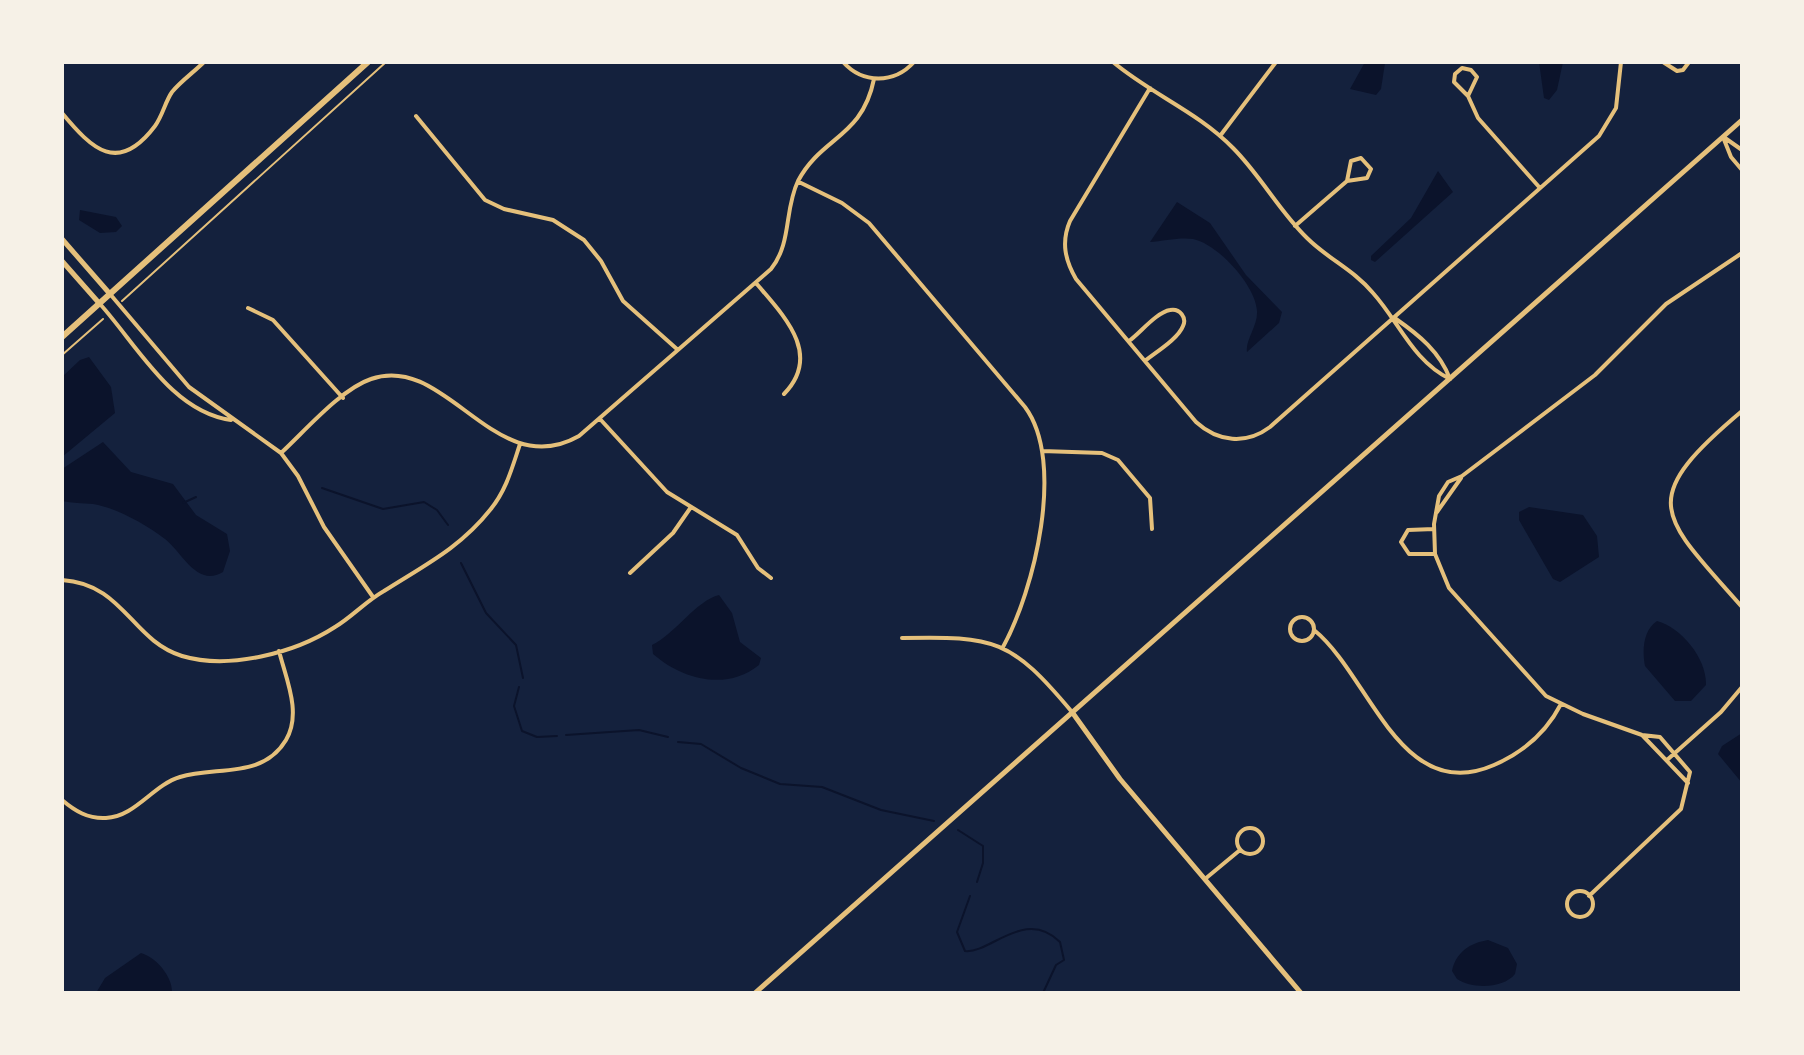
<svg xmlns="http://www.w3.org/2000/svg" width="1804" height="1055" viewBox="0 0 1804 1055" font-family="'Space Grotesk',sans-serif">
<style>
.water{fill:#0b132b}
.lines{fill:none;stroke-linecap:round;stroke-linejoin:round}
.stream{stroke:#0b132b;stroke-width:2}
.path{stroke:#e5c07b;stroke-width:2}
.minor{stroke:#e5c07b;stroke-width:4}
.tertiary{stroke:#e5c07b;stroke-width:5}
.secondary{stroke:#e5c07b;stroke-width:6}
</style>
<rect width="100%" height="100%" fill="#14213d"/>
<path class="water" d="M1365 62 1385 63 1381 89 1376 95 1350 89Z
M1539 62H1563L1557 90 1549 100 1544 98Z
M1438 171 1453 192 1375 262 1371 260V256L1411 218Z
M1177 202 1210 223 1246 275 1282 312 1279 323 1247 352C1245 340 1258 326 1257 311 1256 286 1218 244 1193 239 1180 237 1163 241 1150 242Z
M80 210 116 217 122 226 116 232 100 233 79 220Z
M89 357 111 387 115 413 62 457V377L80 360Z
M103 442 131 472 173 484 196 515 227 534 230 551 223 572C197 588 182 552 165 539 145 524 117 508 93 504 82 503 72 503 62 501V469Z
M1529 507 1583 515 1597 536 1599 557 1560 582 1553 579 1519 520V512Z
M719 595 732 613 740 642 761 658 759 665C727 691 683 680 653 654L652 645C675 634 697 600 719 595Z
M1657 621C1682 628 1707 659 1706 685L1691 701H1675L1645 666C1642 651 1643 630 1657 621Z
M1742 733V783L1718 754 1722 746Z
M1488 940 1508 948 1517 964 1515 974C1503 989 1472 989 1457 979L1452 971C1456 952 1470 943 1488 940Z
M141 953C156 957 173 977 172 993H96L105 978Z"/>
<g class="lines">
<path class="stream" d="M322 488 383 509 424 502 437 510 448 525
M183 503 196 497
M461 563 486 613 516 645 523 678
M519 687 514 706 522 731 537 737 557 736
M566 735 639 730 668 737
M678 742 701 744 741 768 780 784 822 787 881 810 934 821
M958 830 983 846V863L977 882
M970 896 957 932 965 951C990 954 1025 907 1060 942L1064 960 1056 965 1043 993"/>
<path class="path" d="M122 301 386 62
M62 355 103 319"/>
<path class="minor" d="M843 62C863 84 894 84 914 62
M1113 62C1151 94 1198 112 1233 148 1261 176 1279 211 1307 238 1328 259 1354 270 1373 293 1399 322 1413 361 1450 379
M1663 62 1677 71 1683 70 1689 62
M1150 88 1070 221C1061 242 1065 260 1076 279L1196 422C1218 442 1246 445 1270 427L1599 136 1616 108 1621 62
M1468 96 1454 82 1455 74 1462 68 1471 70 1477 77 1468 96 1478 118 1540 188
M62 113C92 149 118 175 155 126 163 115 165 102 172 92 181 81 194 72 204 62
M416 116 485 200 504 209 553 220 584 240 601 261 623 301 678 350
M1220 136 1276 62
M1723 137 1731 157 1742 170
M1725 138 1742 150
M799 182 842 203 869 223 1025 407C1066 462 1034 591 1003 647
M1295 226 1347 181 1367 178 1371 169 1361 158 1351 161 1347 181
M756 283C783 315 823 354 784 394
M110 294 189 387 281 453 298 476 324 527 373 597
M100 304C137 345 172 412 231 420
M248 308 273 320 343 398
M1396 319C1419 335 1440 352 1450 379
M1129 341C1140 333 1157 312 1170 310 1180 308 1187 318 1183 326 1178 339 1156 352 1145 361
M1742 411C1635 501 1660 514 1742 607
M600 419 667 492 737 535 758 568 771 578
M1042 451 1102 453 1118 460 1150 498 1152 529
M281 453C305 431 341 389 371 379 446 352 495 484 579 436L771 269C792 243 784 210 798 181 822 136 862 138 874 79
M1437 512 1461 478
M1434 529 1408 530 1401 542 1409 554H1435
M630 573 673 533 691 507
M62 580C124 584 131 640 182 656 229 670 295 653 335 627 352 617 366 601 384 591 423 566 460 548 490 510 506 491 512 468 520 444
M1290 629a12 12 0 1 1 24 0a12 12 0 1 1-24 0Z
M1314 630C1370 675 1400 806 1494 765 1524 752 1546 733 1561 704
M902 638C995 636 1011 639 1072 712
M1643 736 1688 783
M1667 760 1721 712 1742 687
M62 800C75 811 88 819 106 818 135 817 153 785 180 777 216 766 263 779 286 740 302 713 286 679 279 651
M1237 841a13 13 0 1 1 26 0a13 13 0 1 1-26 0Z
M1205 879 1240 850
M1567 904a13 13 0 1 1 26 0a13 13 0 1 1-26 0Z
M1589 896 1681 809 1690 772 1660 737 1642 735 1583 714 1546 696 1449 588 1435 554 1434 524 1439 496 1448 482 1462 476 1595 375 1666 304 1742 253"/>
<path class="tertiary" d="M62 239 110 294
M62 261 99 303
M1072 712 1120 779 1301 993
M755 993 1742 120"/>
<path class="secondary" d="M62 337 368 62"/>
</g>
<rect width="1804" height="1055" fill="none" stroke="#f6f1e7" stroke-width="128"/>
</svg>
